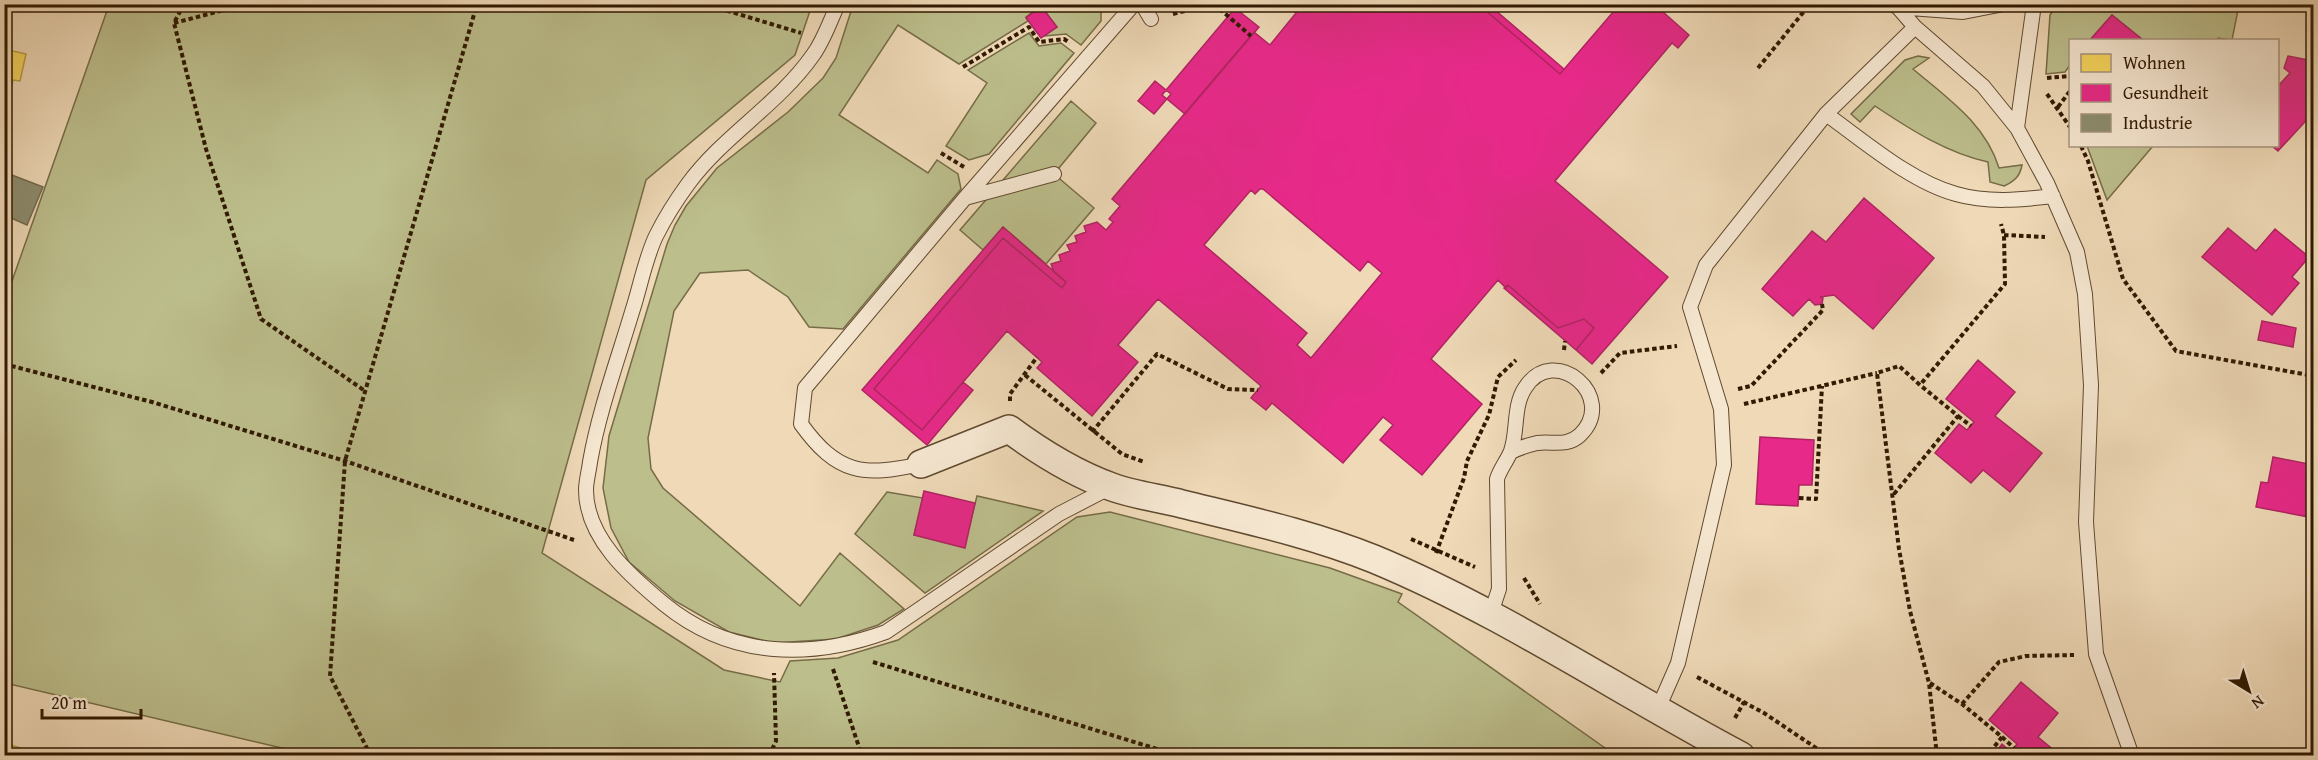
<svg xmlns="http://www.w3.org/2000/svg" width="2318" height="760" viewBox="0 0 2318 760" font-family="'Gentium Book Plus',serif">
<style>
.green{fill:#bcbe8c;stroke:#766c47;stroke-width:1.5}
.homes{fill:#f6d55c;stroke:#bb9d41;stroke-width:1.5}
.health{fill:#e7298a;stroke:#b02461;stroke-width:1.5;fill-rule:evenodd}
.industry{fill:#8c8c6e;stroke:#716a4e;stroke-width:1.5}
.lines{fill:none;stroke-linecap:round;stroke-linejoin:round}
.lane-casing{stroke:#604a2f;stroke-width:16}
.street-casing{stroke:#604a2f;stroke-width:30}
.path{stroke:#311a02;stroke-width:4;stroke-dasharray:4.5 3;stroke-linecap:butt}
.lane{stroke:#f5e6d0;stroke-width:14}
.street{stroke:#f5e6d0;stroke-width:27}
</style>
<rect width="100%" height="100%" fill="#efd9b7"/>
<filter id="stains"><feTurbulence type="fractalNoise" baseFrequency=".00333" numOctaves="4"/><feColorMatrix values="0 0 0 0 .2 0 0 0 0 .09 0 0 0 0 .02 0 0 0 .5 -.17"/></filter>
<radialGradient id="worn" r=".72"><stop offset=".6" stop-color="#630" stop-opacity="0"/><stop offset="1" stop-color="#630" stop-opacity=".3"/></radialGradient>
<path class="green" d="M1093 4 1101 11V21L1081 45 1066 34 1044 36 1057 27 1041 6 1026 17 1028 21 959 64 898 25 839 115 928 173 937 160 958 174 961 189 843 329 809 327 788 297 748 270 700 273 674 311 648 438 651 469 663 488 800 606 840 553 904 609 878 625 836 639 774 643 729 632 675 601 629 562 611 528 603 488 609 436 667 244 675 225 686 206 717 168 788 112 823 78 836 58 853 5Z
M812 5 795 55 646 180 542 553 724 670 780 682 790 661 838 658 898 640 1077 517 1110 512 1330 568 1402 594 1398 602 1615 755 316 756 5 683V301L109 5Z
M2056 5H2239L2232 40 2218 38 2217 40H2143L2112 15 2090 40H2070V65L2065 72 2046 74 2050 15Z
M1029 33 1039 46 1061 43 1074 53 989 154 969 160 946 146 987 83 968 70Z
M1918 56 1929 58 1913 69C1947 98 1985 123 1999 168L2022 165C2020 176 2015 181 2004 186L1990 182 1988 162C1947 153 1911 130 1875 106L1860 122 1851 114 1905 60Z
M1071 101 1096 123 1054 174 1094 208 1046 264 1003 227 983 250 960 230Z
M2087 146H2153L2107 200Z
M887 492 923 498 914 535 964 547 977 496 1043 511 925 593 855 534Z"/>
<path class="homes" d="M4 49 26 54 20 81 13 80 4 119Z
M4 743 47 756H4Z"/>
<path class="health" d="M1287 4H1478L1560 74 1620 4H1654L1689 35 1678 48 1672 43 1555 181 1668 277 1592 364 1576 350 1594 328 1584 319 1558 328 1508 285 1506 288 1498 280 1431 359 1482 404 1422 475 1380 440 1393 425 1383 417 1343 463 1272 403 1266 410 1251 398 1261 386 1158 299 1118 345 1138 362 1092 416 1037 368 1042 362 1007 331 922 430 874 389 1003 238 1062 288 1066 282 1054 272 1051 264 1061 261 1059 255 1070 251 1067 245 1077 242 1075 236 1086 232 1084 226 1097 222 1106 230 1113 222 1109 219 1120 206 1112 199 1254 32 1270 45 1296 13ZM1260 189H1263L1360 271 1368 261 1382 273 1311 358 1297 345 1307 333 1204 245 1251 190 1255 194Z
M1478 4H1488L1564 69 1560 74Z
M1041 6 1057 27 1041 38 1026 18Z
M1235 8 1259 27 1185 114 1162 95Z
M2112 15 2143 40H2090Z
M2288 56 2314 61V112L2278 151 2272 146H2278V86L2290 73 2284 68Z
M1155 81 1171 94 1154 114 1138 101Z
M1864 198 1934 258 1873 329 1834 295 1820 297 1823 298 1822 304 1815 305 1809 299 1793 316 1762 289 1812 231 1826 242Z
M1003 227 1066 282 1062 288 1003 238 874 389 922 430 963 382 973 390 927 445 862 390Z
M2228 228 2256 251 2275 229 2309 257 2292 277 2299 283 2272 315 2202 257Z
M1508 285 1558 328 1584 319 1594 328 1576 350 1504 288Z
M2262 321 2296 328 2293 347 2258 340Z
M1978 360 2015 392 1995 416 2042 453 2010 492 1983 470 1971 483 1935 453 1959 424 1967 430 1974 422 1946 399Z
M1760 437 1814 440 1812 485H1799L1798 506 1756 504Z
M2273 457 2314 465V518L2256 507 2261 482 2268 483Z
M924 491 975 503 965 548 914 535Z
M2021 682 2058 713 2038 737 2061 756H1993L2002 744 2011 752 2017 744 1989 720Z"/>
<path class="industry" d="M4 172 43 187 27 225 4 215Z"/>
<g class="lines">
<g class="lane-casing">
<path id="lane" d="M838 4C830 21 824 40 813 55 778 105 724 135 688 184 677 199 665 218 656 236 645 259 640 288 632 312 617 362 599 411 590 462 589 471 586 481 586 490 586 538 630 576 664 604 730 658 809 660 886 632L1059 514 1111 487
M1142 4 1151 19
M1895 4 1915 27 1983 86 2017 128 2047 183 2077 252 2085 294 2091 385 2086 522 2096 654 2132 756
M1897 7 1963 12 2004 4
M1826 114C1864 141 1911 182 1956 194 1987 203 2021 200 2053 196
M2017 128 2034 4
M965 198 1054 174
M921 464C863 477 837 474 801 424L805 388 965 198 1134 4
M1491 613 1499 589 1497 479C1500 469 1507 461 1511 451 1518 431 1513 406 1525 388 1554 342 1619 397 1580 435 1567 447 1553 441 1537 443 1528 445 1519 448 1511 452
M1657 711 1678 663 1724 465 1721 409 1690 307 1706 265 1826 114 1915 27"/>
</g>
<g class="street-casing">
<path id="street" d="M921 464 1009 429C1040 452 1076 474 1112 487 1134 495 1159 498 1182 504 1247 520 1312 534 1374 559 1502 612 1618 691 1741 756"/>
</g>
<path class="path" d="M184 4 174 23 206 149 261 319 365 391
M705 4 801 33
M1214 4 1251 36
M1679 8 1682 4
M1173 14 1213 4
M174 23 247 4
M963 67 1029 27 1039 42 1064 39 1070 43
M1758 68 1810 4
M2047 78 2070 76
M2047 94 2070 127
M2058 107 2070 91
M2081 146 2088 161 2123 279 2176 351 2314 376
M941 153 964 167
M2004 235 2045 237
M1564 350 1565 341
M4 364 152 402 345 461 574 540
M1601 373 1620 353 1677 346
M1025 375 1122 454 1144 462
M1738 389 1751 386 1823 310 1822 304
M1010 401V394L1037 357
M1744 404 1877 373
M1958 416 1971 426
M1092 432 1157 354 1228 389 1258 390
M1894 494 1958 416 1920 385
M1799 498 1816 499 1822 386
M1411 539 1475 567
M1436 553 1464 478 1467 461 1489 415 1498 377 1516 360
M1524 578 1540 604
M873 662 1180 756
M833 669 862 756
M1697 677 1764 713 1828 756
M1930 683 1962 704 2002 737 1987 756
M1962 704 1999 662 2026 656 2074 655
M1735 718 1744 702
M2002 737 2014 748
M371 756 330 676 345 461 477 4
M769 756 776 741 774 673
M1937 756 1929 683 1910 611 1899 549 1877 373 1899 366 1920 385 2005 284 2004 235 2001 224"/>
<use href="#lane" class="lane"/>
<use href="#street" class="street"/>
</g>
<rect width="2318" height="760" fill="none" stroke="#efd9b7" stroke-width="24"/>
<rect x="6" y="6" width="2306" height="748" fill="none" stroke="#311a02" stroke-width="3"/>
<rect x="12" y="12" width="2294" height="736" fill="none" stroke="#311a02" stroke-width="1.5"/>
<rect x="2069" y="39" width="210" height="108" fill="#f5e6d0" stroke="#a7947e" stroke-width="1.5"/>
<rect x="2081" y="54" width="30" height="18" fill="#f6d55c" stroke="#a7947e" stroke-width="1.5"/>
<text x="2123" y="69" font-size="18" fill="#311a02">Wohnen</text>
<rect x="2081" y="84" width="30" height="18" fill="#e7298a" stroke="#a7947e" stroke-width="1.5"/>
<text x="2123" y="99" font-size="18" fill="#311a02">Gesundheit</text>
<rect x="2081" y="114" width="30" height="18" fill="#8c8c6e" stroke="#a7947e" stroke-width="1.5"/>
<text x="2123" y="129" font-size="18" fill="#311a02">Industrie</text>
<g transform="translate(2249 691) rotate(142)" stroke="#f5e6d0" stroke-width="4.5" paint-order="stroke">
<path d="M0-4.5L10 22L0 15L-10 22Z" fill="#311a02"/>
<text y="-9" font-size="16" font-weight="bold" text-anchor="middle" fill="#311a02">N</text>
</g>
<path d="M42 709v9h99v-9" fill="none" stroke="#311a02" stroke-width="3"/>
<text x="51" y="709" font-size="18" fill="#311a02" stroke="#f5e6d0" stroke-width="4.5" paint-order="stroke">20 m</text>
<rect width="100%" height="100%" filter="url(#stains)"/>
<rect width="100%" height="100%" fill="url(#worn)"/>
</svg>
